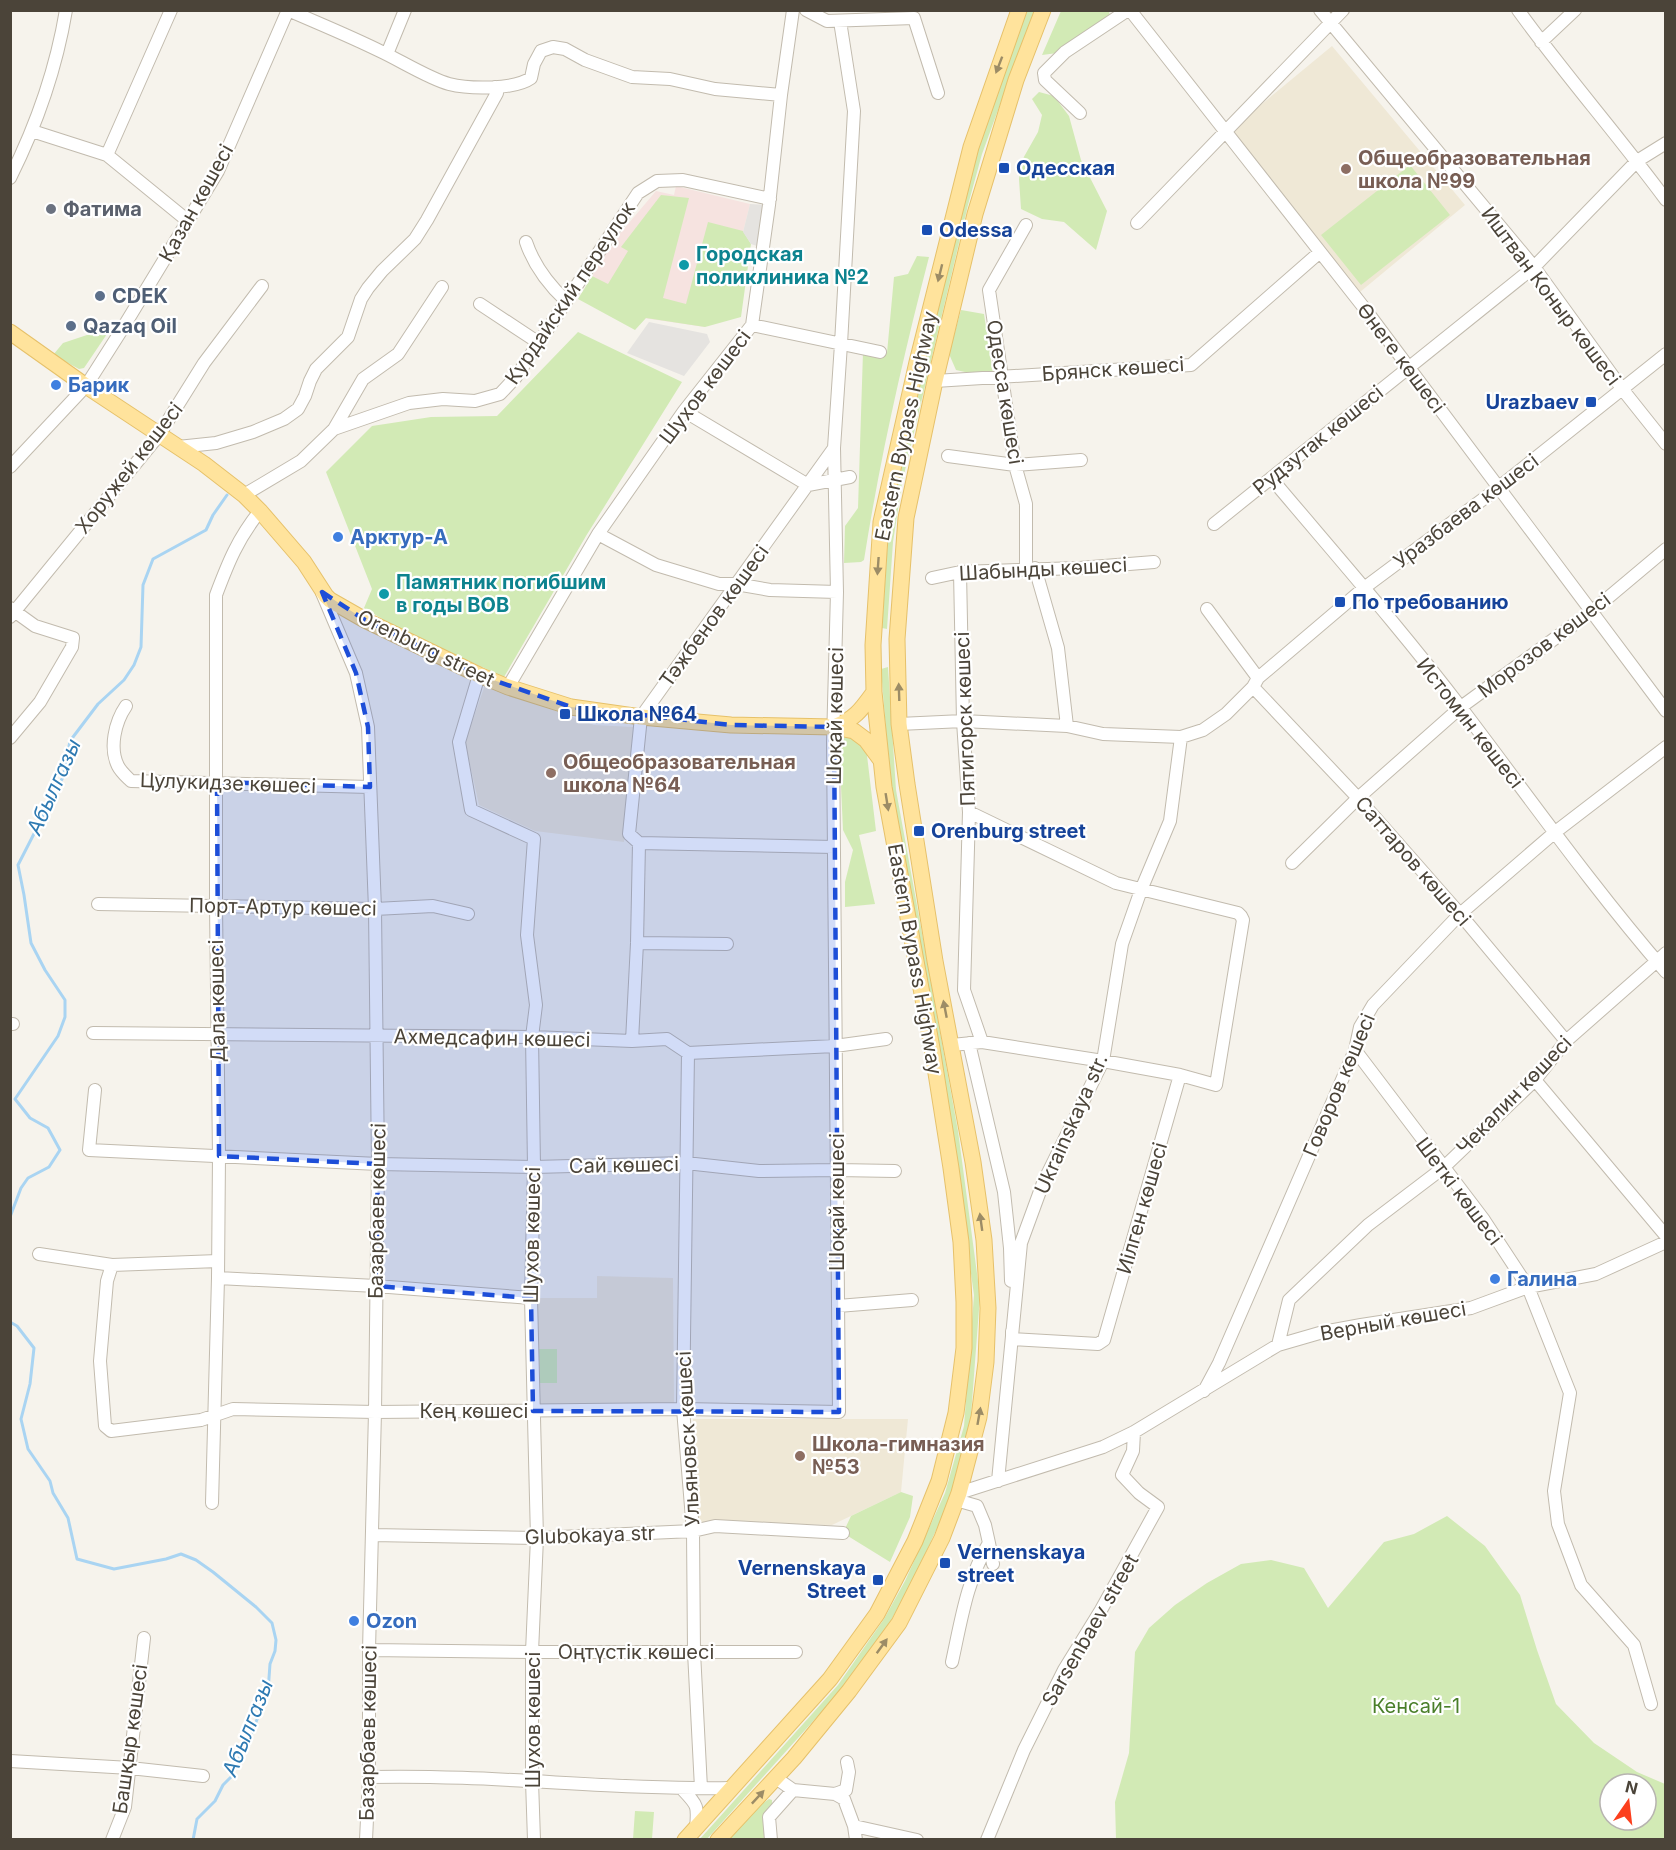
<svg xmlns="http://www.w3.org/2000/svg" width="1676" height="1850" viewBox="0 0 1676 1850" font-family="Inter,sans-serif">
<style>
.education{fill:#efe8d6}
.medical{fill:#f6e3e0}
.green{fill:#d2eab5;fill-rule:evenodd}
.parking{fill:#e5e3e0}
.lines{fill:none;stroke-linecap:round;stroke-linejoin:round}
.stream{stroke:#a9d4f2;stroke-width:3}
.minor-casing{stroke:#c2bbae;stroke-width:14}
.major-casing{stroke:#e6c16a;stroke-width:17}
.minor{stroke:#fff;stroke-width:12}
.major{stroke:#ffe39c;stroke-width:15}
.oneway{fill:#9c8c66}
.marked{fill:#1d4ed8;fill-opacity:0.2;stroke:#1d4ed8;stroke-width:4.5;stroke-dasharray:12 8;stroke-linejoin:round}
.transit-dot{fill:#1a4fb4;stroke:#fff;stroke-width:2}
.education-dot{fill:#8d6e63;stroke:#fff;stroke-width:2}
.worship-dot{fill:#6b7280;stroke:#fff;stroke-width:2}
.culture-dot{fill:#0f9aa8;stroke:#fff;stroke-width:2}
.service-dot{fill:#5c6f8a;stroke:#fff;stroke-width:2}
.shop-dot{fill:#3f7fe0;stroke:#fff;stroke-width:2}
.labels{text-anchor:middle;stroke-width:4.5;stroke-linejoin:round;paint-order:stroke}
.education-label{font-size:20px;font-weight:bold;fill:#785e54;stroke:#fff;text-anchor:start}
.transit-label{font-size:20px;font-weight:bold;fill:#164399;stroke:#fff;text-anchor:start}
.street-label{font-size:20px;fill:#4b4439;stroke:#fff}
.worship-label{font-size:20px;font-weight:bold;fill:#5b616d;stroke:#fff;text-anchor:start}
.culture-label{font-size:20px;font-weight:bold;fill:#0d838f;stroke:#fff;text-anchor:start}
.service-label{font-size:20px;font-weight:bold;fill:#4e5e75;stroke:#fff;text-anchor:start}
.shop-label{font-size:20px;font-weight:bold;fill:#366cbe;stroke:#fff;text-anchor:start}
.park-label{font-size:20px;fill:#4a7f2a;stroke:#fff}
.water-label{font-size:21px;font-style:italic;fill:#2e7ab2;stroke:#fff}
</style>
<rect width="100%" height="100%" fill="#f6f3ec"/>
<path class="education" d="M1332 46 1465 205 1360 292 1227 133Z
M485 685 594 725 633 727 624 842 535 831 479 805 465 742Z
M597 1276 673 1278 674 1405 539 1408 538 1298H597Z
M693 1419H908L901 1492 832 1525 698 1522Z"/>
<path class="medical" d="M676 186 750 204 743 232 714 315 705 327 609 313 589 300 592 276 612 243 656 191 674 195Z"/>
<path class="green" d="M1027 11H1034L982 154 968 205 902 483 893 542 887 629 882 628 888 539 897 483 925 359 976 152Z
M1061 11H1109L1111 22 1065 52 1042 55Z
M1039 92 1054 96 1069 116 1081 160 1107 211 1096 250 1064 222 1042 219 1021 209 1019 179 1021 162 1038 132 1042 115 1032 99Z
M1410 165 1450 215 1361 285 1321 235Z
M661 195 689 198 663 298 686 304 708 222 743 231 751 244 741 317 705 327 646 318 635 330 578 299 592 276 608 284 628 251 621 247Z
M917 256 929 257C903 357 880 458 864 560L861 562 844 563 845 526 858 508 863 352 887 353 894 277 908 274Z
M961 310 984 314 993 374H974L956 370 949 354Z
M578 332 682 382 586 536 504 677 399 629 364 608 372 589 326 472 372 426 431 417 497 416Z
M107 334 84 368 79 369 53 355 63 343 87 335Z
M888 667 896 790 958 1131 980 1296 970 1428 952 1496 911 1584 890 1622 842 1689 707 1839 699 1840 838 1685 884 1619 905 1581 945 1493 964 1426 974 1295 951 1131 891 791 881 669Z
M851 736 866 747 876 831 859 835 875 904 845 907V882L853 850 843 830 839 743 842 738Z
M539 1349H557V1383H540Z
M901 1492 913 1496 910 1517 890 1562 843 1533 851 1516Z
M1447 1516 1485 1546 1520 1595 1537 1650 1556 1704 1594 1743 1637 1772 1665 1784V1839H1116L1115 1802 1129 1753 1135 1652 1149 1628 1175 1605 1207 1583 1241 1564 1271 1560 1304 1568 1328 1608 1384 1542 1414 1534ZM1610 1784H1646V1820H1610Z
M769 1799 772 1800V1804L762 1817 766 1828 767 1839 728 1840 758 1807Z
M635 1811 654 1812 652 1839H633Z"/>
<path class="parking" d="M750 204 769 205 763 248 751 244 743 232Z
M649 322 707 334 710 342 684 376 627 353Z"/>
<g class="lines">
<path class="stream" d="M10 1217 21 1188 28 1178 49 1167 60 1150 48 1128 30 1118 15 1099 58 1036 65 1017V1000L45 970 31 943 24 895 18 865 63 777 70 741 98 704 124 680 134 665 141 647 143 585 153 559 206 530 213 515 227 495
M10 1322 17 1326 34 1348 30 1384 21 1419 28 1449 50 1481 53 1493 68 1518 77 1559 114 1569 166 1559 181 1554 196 1560 213 1572 256 1607 272 1623 276 1640 275 1651 270 1664 268 1692 254 1727 231 1777 223 1785 215 1801 197 1819 193 1840"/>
<g class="minor-casing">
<path id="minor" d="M288 10C320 24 352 37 382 52 401 61 430 79 449 84 469 89 514 90 531 78L534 64 541 51 553 47 565 49 585 60 632 77 670 79 715 89 781 95
M806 10 827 21 914 18 938 93
M1130 10 1365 309 1666 711
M1320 10 1534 267 1623 390 1666 444
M1518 10C1565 75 1618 135 1666 200
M1541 42 1575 10
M387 54 405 10
M1080 113 1045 80 1044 73 1065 52 1128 10
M32 131 107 155 188 221
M107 155 171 10
M10 178C37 124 56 70 66 10
M1137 223 1343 10
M1026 225 989 290 1015 465 1026 504V569
M526 242C534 266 548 284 566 301
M480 304 539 343
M752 325 880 352
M935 381 1191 365 1320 252
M684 411 808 485 850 477
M334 429 409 403 443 399 475 401 500 394 516 377 638 193 657 181 683 180 770 199
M178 447 216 443 253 432 284 419 298 409 305 396 310 381 316 369 348 337 361 299 368 288 382 271 415 239 427 220 497 93 495 87
M834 448 641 717 629 834 639 843 834 847
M948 456 1015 465 1081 460
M10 467 86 386 121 331 218 171 288 10
M1271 478C1335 554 1402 630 1462 709 1529 797 1593 888 1666 972
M244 495 301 461 334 429 363 379 398 354 442 287
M1214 524 1534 267 1637 161 1666 143
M598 534 656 565 719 584H736L770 590 837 592
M1035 568 1058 648 1067 726
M960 572 963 721 969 812 964 990 982 1042
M932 578 960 572 1079 568 1154 562
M322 593 356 673 368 727 375 909 378 1164 375 1412 369 1650V1777L366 1840
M10 608 35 626 73 638 72 647 40 702 10 738
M1207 609 1258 678
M10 617 159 435 204 363 262 286
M479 675 459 742 471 810 534 839 527 935 536 1005 532 1037 534 1167 531 1298 537 1538 532 1652V1781L534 1840
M508 687 598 534 684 411 752 325 769 205 781 95 793 10
M1253 687 1358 798 1460 914 1566 1041
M126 706C115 722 109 748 118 766 121 772 127 777 131 781L370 787
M899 724 963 721 1067 726 1103 734 1181 737 1203 730 1226 714 1253 687 1258 678 1364 588 1498 488 1666 354
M1292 863 1358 798 1461 707 1591 612 1666 549
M98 904 375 909 433 906 468 914
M637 943 727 944
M10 1024H13
M93 1033 532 1037 632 1041 667 1039 688 1053 835 1046 886 1039
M632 1041 637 943 639 843
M969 1043 1004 1192 1010 1248 1011 1281
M952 1045 982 1042 1103 1061 1180 1075 1216 1085 1243 920 1241 916 1238 913 1116 883 969 812
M1355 1050 1484 1220 1528 1287 1570 1393 1554 1491 1558 1524 1581 1585 1634 1645 1651 1704
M688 1053 683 1409 693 1531 694 1652 701 1788
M1535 1080 1666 1236
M95 1090 89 1150 378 1164 534 1167 686 1163 759 1171 837 1170 895 1171
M39 1254 112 1265 218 1261
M112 1265 107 1281 100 1361 105 1426 111 1431 201 1420 233 1409 375 1412 683 1409 839 1412 833 742 837 592 834 448 841 344 854 111 840 21
M218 1278 376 1286 531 1298
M838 1306 912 1300
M1012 1331V1339L1098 1344 1104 1340 1180 1075
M1278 1345 1289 1300 1368 1225 1443 1168 1535 1080 1566 1041 1666 953
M1204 1391 1219 1363 1355 1050 1360 1027 1373 1005 1460 914 1554 833 1666 747
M998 1481 1021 1243 1043 1183 1103 1061 1122 944 1141 890 1170 821 1181 737
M959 1493 1103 1447 1134 1432 1278 1345 1323 1332 1361 1325 1471 1308 1528 1287 1596 1274 1666 1242
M212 1503 218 1278 219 1156 216 906V595C228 563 238 538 260 511
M372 1535 537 1538 693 1531 715 1526 843 1533
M989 1543 993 1564
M369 1650 532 1652H796
M952 1662C961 1621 967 1579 989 1543L985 1525 977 1506 956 1500
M10 1761 130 1768 203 1776
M369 1777C490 1774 611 1790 731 1788
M776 1778 793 1790 835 1794 846 1790 849 1772 847 1762
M682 1789C698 1806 698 1805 696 1829
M835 1794 844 1799 854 1826 856 1840
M854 1826 917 1840
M112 1840 125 1807 144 1638
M771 1840 769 1817 793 1790
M987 1840 1024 1750 1064 1670 1101 1610 1158 1507 1139 1493 1122 1475 1133 1451 1134 1432"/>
</g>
<g class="major-casing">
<path id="major" d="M10 332 86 386 204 464 244 495 260 511 304 562 326 596 330 600 365 620 479 675 508 687 571 707 641 717 731 725 834 727 854 731 866 740 880 759
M834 727C855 719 861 710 874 692
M685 1840 830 1679 877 1614 915 1541 939 1481 956 1413 964 1348V1302L961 1242 951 1168 932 1048 884 787 874 692 873 645 881 522 917 362 971 147 1019 10
M718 1840 794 1758 849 1691 899 1623 942 1538 959 1493 979 1417 986 1362 988 1308 984 1240 973 1162 935 961 907 784 899 724 897 639 906 518 935 381 975 214 1016 80 1043 10"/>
</g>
<use href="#minor" class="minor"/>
<use href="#major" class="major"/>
</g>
<defs><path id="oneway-solid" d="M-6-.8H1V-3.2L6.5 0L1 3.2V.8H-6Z" transform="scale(1.5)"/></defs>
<g class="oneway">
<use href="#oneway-solid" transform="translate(999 65) rotate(111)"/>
<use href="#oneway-solid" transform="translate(940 273) rotate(104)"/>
<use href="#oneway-solid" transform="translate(878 566) rotate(94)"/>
<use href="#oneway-solid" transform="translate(899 692) rotate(-92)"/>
<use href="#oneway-solid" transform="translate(887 802) rotate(81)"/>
<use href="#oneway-solid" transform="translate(945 1009) rotate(-101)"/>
<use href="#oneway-solid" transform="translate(981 1222) rotate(-98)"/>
<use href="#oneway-solid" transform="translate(979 1416) rotate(-80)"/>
<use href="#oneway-solid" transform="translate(882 1646) rotate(-54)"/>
<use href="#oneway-solid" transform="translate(758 1797) rotate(-47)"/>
</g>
<path class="marked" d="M322 592 365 620 479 675 571 707 731 725 834 727 839 1412 533 1411 531 1298 376 1286 378 1164 219 1156 217 782 370 787 368 727 356 673Z"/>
<g class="transit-dot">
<rect x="998" y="162" width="12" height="12" rx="3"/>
<rect x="921" y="224" width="12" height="12" rx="3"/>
<rect x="1585" y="396" width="12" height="12" rx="3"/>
<rect x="1334" y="596" width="12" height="12" rx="3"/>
<rect x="559" y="708" width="12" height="12" rx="3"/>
<rect x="913" y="825" width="12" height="12" rx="3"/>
<rect x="939" y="1557" width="12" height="12" rx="3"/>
<rect x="872" y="1574" width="12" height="12" rx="3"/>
</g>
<g class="education-dot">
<circle cx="1346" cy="169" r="6"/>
<circle cx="551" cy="773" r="6"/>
<circle cx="800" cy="1456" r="6"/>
</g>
<circle class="worship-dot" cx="51" cy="209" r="6"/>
<g class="culture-dot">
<circle cx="684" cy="265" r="6"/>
<circle cx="384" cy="594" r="6"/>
</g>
<g class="service-dot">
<circle cx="100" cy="296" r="6"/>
<circle cx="71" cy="326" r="6"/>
</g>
<g class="shop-dot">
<circle cx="56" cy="385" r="6"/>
<circle cx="338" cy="537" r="6"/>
<circle cx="1495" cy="1279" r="6"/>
<circle cx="354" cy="1621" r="6"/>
</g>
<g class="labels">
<g class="education-label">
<text x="1358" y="165">Общеобразовательная<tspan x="1358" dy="23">школа №99</tspan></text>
<text x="563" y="769">Общеобразовательная<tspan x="563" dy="23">школа №64</tspan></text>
<text x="812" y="1451">Школа-гимназия<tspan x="812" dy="23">№53</tspan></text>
</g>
<g class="transit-label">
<text x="1016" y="175">Одесская</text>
<text x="939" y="237">Odessa</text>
<text x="1579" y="409" text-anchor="end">Urazbaev</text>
<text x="1352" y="609">По требованию</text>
<text x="577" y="721">Школа №64</text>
<text x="931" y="838">Orenburg street</text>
<text x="957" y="1559">Vernenskaya<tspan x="957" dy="23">street</tspan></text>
<text x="866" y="1575" text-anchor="end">Vernenskaya<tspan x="866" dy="23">Street</tspan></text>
</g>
<g class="street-label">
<text transform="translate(196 203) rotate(-61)" y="7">Қазан көшесі</text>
<text transform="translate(570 293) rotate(-56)" y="7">Курдайский переулок</text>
<text transform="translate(1551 296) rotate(53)" y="7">Иштван Коныр көшесі</text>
<text transform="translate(1401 358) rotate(53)" y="7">Өнеге көшесі</text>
<text transform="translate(1113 369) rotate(-4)" y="7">Брянск көшесі</text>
<text transform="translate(705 387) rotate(-53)" y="7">Шухов көшесі</text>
<text transform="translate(1005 392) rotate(81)" y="7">Одесса көшесі</text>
<text transform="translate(906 426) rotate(-78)" y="7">Eastern Bypass Highway</text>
<text transform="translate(1318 440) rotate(-39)" y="7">Рудзутак көшесі</text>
<text transform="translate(129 468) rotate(-52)" y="7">Хоружей көшесі</text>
<text transform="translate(1466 511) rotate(-37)" y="7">Уразбаева көшесі</text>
<text transform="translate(1043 569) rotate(-3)" y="7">Шабынды көшесі</text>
<text transform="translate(714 616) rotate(-54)" y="7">Тәжбенов көшесі</text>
<text transform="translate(1544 645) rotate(-37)" y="7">Морозов көшесі</text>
<text transform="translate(426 648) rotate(26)" y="7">Orenburg street</text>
<text transform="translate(835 716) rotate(-89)" y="7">Шоқай көшесі</text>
<text transform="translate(965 719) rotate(-92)" y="7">Пятигорск көшесі</text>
<text transform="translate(1470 723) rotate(52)" y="7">Истомин көшесі</text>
<text transform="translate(228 783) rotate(2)" y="7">Цулукидзе көшесі</text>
<text transform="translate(1413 861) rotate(49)" y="7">Саттаров көшесі</text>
<text transform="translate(283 907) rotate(1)" y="7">Порт-Артур көшесі</text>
<text transform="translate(915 959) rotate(80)" y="7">Eastern Bypass Highway</text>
<text transform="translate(217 1001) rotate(-91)" y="7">Дала көшесі</text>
<text transform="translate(492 1038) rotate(1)" y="7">Ахмедсафин көшесі</text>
<text transform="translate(1339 1085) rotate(-67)" y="7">Говоров көшесі</text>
<text transform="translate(1514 1095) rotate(-46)" y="7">Чекалин көшесі</text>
<text transform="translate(1071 1124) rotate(-66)" y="7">Ukrainskaya str.</text>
<text transform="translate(624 1165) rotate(-1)" y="7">Сай көшесі</text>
<text transform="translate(1459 1191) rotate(53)" y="7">Шеткі көшесі</text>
<text transform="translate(837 1202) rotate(-90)" y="7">Шоқай көшесі</text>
<text transform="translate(1142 1208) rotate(-74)" y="7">Иілген көшесі</text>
<text transform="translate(377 1211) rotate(-89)" y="7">Базарбаев көшесі</text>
<text transform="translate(532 1235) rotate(-89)" y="7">Шухов көшесі</text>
<text transform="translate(1393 1321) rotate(-10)" y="7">Верный көшесі</text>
<text x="474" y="1418">Кең көшесі</text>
<text transform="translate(688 1439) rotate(-93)" y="7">Ульяновск көшесі</text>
<text transform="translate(590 1535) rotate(-2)" y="7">Glubokaya str</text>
<text transform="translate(1090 1630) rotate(-60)" y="7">Sarsenbaev street</text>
<text x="636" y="1659">Оңтүстік көшесі</text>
<text transform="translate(533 1720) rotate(-90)" y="7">Шухов көшесі</text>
<text transform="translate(368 1733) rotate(-89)" y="7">Базарбаев көшесі</text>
<text transform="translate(130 1739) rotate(-82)" y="7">Башқыр көшесі</text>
</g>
<g class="worship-label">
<text x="63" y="216">Фатима</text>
</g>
<g class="culture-label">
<text x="696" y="261">Городская<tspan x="696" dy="23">поликлиника №2</tspan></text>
<text x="396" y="589">Памятник погибшим<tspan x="396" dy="23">в годы ВОВ</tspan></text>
</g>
<g class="service-label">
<text x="112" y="303">CDEK</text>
<text x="83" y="333">Qazaq Oil</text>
</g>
<g class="shop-label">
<text x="68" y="392">Барик</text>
<text x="350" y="544">Арктур-А</text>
<text x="1507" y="1286">Галина</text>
<text x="366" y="1628">Ozon</text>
</g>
<g class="park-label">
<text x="1416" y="1713">Кенсай-1</text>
</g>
<g class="water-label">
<text transform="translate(54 787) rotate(-66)" y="7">Абылгазы</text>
<text transform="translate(248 1728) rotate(-68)" y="7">Абылгазы</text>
</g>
</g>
<rect width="1676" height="1850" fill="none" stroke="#4b4439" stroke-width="24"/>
<g transform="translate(1628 1802) rotate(14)"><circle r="28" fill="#ffffff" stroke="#b7b4b0" stroke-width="1.5"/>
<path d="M0-4.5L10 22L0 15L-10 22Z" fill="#fc3f1d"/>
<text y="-9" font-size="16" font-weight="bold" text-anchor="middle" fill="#4b4439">N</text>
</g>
</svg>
